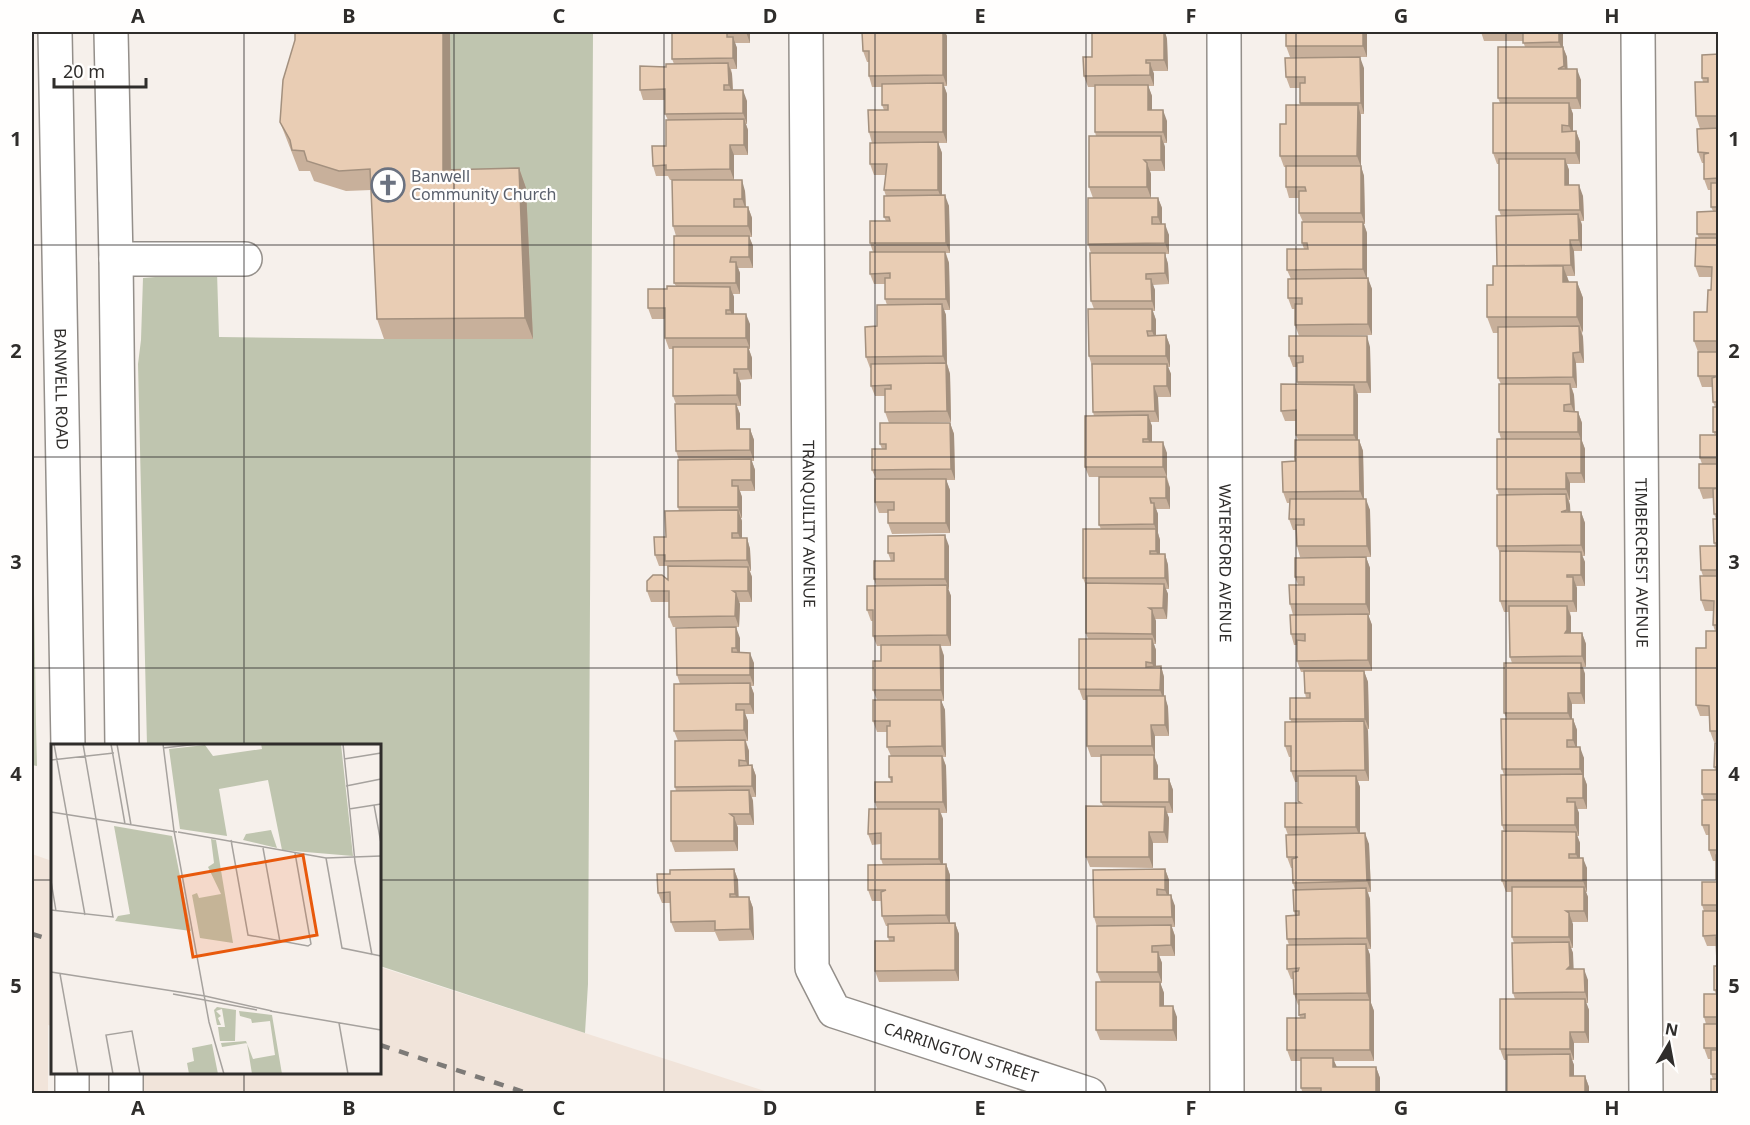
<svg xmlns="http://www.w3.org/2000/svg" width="1750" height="1125" viewBox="0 0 1750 1125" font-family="'Noto Sans',sans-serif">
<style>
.built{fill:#f1e4da}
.green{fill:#bfc5af}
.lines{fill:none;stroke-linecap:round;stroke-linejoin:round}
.minor-casing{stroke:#948f8a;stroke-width:36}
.major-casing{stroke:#948f8a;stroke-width:36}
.minor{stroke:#fff;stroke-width:33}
.major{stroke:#fff;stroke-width:33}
.rail{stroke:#7d7a77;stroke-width:4.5;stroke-dasharray:10 10;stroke-linecap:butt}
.wall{fill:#c8b09b}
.shaded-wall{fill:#a3907e}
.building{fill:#e9cdb4;stroke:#a3907e;stroke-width:1.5}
.grid{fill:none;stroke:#2f2d2b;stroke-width:1.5;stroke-opacity:0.55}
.labels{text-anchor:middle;stroke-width:4.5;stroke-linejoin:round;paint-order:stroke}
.worship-label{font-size:16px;fill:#5b616d;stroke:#fffefd;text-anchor:start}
.street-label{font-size:16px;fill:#2f2d2b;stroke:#fffefd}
.inset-road{fill:none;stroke:#a6a29e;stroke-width:1.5}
.view{fill:#e8590c;fill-opacity:0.15;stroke:#e8590c;stroke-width:3}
.inset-edge{fill:none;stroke:#2f2d2b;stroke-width:3}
.neatline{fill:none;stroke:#2f2d2b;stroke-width:2}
.grid-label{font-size:20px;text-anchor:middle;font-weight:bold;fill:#2f2d2b}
</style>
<rect width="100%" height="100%" fill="#f6f0eb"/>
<path class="built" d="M32 854 52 861V1026L48 1025V1093H32Z
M380 967 771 1093 140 1094V1073L380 1072Z"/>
<path class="green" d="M450 32H593L588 984 585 1033 380 966V746L147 745 138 364 141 340 143 278 217 272 219 337 384 339 451 191Z
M32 463 36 724 37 766 32 765Z"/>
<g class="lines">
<g class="minor-casing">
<g id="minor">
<path id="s1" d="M806 32 812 968 834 1011 1089 1094"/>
<path id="s2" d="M1224 32 1227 1094"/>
<path id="s3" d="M1638 32 1646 1094"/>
<path d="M116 259H245"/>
</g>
</g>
<g class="major-casing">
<g id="major">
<path id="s4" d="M55 32 68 746"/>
<path d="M111 32 116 259 122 746"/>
<path d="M72 1072V1094"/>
<path d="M126 1072V1094"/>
</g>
</g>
<use href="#minor" class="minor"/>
<use href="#major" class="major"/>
<path class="rail" d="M32 934 52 940
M380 1045 530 1094"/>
</g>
<path class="wall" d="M295 32H450L451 170 519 168 526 188 533 339H384L377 319 371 190 346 191 314 181 310 171H299L280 122 295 40Z
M672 32H750V43H735L737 48V69H731L732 74 733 90 747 101V124H746L748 130V155H734V180L745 191 746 207H748L752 218V237H749L753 246V268H738L740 273V294H733L734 297V314L750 324V349H749L752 358V379L739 380 741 384V406H737L740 414V429H750L754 440V461H752L755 470V491H740L742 497V518H741L742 521V538H747L750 549 751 571H750L752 577V602H739L740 604 739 627H673L669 617V602H651L647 591 668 580V569L667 566H659L655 555 666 537 679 511 678 507 679 460 676 451V404L673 396V349H669L665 338V319H652L648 308 667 289 676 286 674 283 676 236 673 226 672 180H670L668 176H656L653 166 666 146 668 120 665 114V100H643L640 90 666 67 674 64 672 59Z
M862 32H952V34H946L947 36V86H944L947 94V143H938L942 153V195L949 206 950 253H946L949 263 950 310H944L946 315 947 364 950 374 951 422 889 423 885 412V396H875L871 386V368H870L866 357 877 326 887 305 885 299V284H874L870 274 873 252 870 243 886 221 884 217 886 196 884 190 886 175H874L870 164 872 143 869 132 884 110 882 105V87H872L869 76V62H867L863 51Z
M1092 32H1165L1167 39 1168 71H1153L1154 74V86H1148L1152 96V110L1167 121V143H1164L1165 147V171H1150L1151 174V198H1158L1162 208V224L1169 235V254H1165L1168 264 1169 284 1153 285 1155 290V311H1153L1156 320V336L1166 335 1170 346V367H1168L1171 374V397H1158L1159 422H1150L1152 426V442L1167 453V477L1170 488V509H1156L1158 514V533L1160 540V554H1165L1168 565 1169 589H1166L1168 594 1167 619H1155L1156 621V644H1154L1156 650V666H1161L1164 677V696L1168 707 1169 736H1155V756H1154L1158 766V779H1169L1173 790V813H1167L1169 818 1168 843H1153V868L1090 867 1086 857 1103 806 1101 802V757H1091L1087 746V700H1083L1079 689 1088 639 1086 633V586L1083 578 1101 529 1099 525V477H1089L1085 467 1094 416 1093 412 1092 366 1089 356 1094 309 1091 301V253L1088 244 1127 198H1093L1089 187 1096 136 1095 132V87H1088L1084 76 1092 57Z
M1286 32H1367V57H1290L1286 46Z
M1481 32H1563V47L1567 57V69L1581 80V109H1571L1573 114V132L1576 131 1580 142V164H1567L1569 170V185L1583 196 1584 221H1581L1582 225V251H1574L1575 276H1567L1569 282H1577L1583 298 1582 333 1583 337 1584 363H1576L1577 388H1572L1574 395 1575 412H1578L1582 423V441L1585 449V483H1570V500H1569L1570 505V512H1581L1585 523V556H1582L1585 562V586H1576L1577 588V612H1570L1571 617V633H1582L1586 644V667H1583L1585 674V704H1572V719H1573L1577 730V747L1584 758V777L1587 785V809H1577L1579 813V836H1577L1580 843V858L1587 868V892H1586L1588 897V922H1572L1573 948H1571L1573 953V969L1588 980V1003H1586L1589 1010V1043H1574V1060H1572L1574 1065V1076H1585L1589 1087V1094H1507V1060H1504L1500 1049 1515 999 1513 993 1514 943 1512 937V892H1506L1502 881 1504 831 1502 825 1504 775 1502 769 1507 719 1504 713 1512 663 1510 657 1509 612H1504L1500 601V553L1497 546 1499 495 1497 489 1501 439 1499 432 1501 384 1498 378V333H1493L1487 317 1497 266 1501 216 1499 210V164H1497L1493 153 1500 103 1498 98 1525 47 1523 41H1484Z
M1719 54V742H1714L1710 731 1709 716H1700L1696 705 1706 648 1715 631 1713 625 1714 611H1705L1701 600 1703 576 1701 570 1715 546 1714 543 1716 519 1714 514 1713 498 1703 499 1699 488 1702 464 1700 458 1715 435 1713 432 1715 407 1713 402 1712 387H1702L1698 376V352L1694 341 1707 312 1711 290 1712 277H1699L1695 266 1699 238 1697 234 1713 211 1711 207V190H1708L1704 179V163H1702L1698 152 1700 129 1696 116 1703 82 1702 78Z
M1364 68V114H1361V167L1364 176 1365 224H1364L1367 233V278L1372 289V335L1299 336 1295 325V309H1292L1288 298 1291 279 1287 270 1304 249 1302 243 1303 222 1299 213V198H1289L1286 187V167H1284L1280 156 1286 124 1300 105V88H1290L1286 77Z
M1370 347 1371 393H1357L1358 395V440H1359L1363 451 1364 499 1370 510 1371 557H1300L1297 546 1296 530H1293L1289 519V503H1287L1283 492 1295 461 1298 440 1296 435V421H1285L1281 411 1298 384 1297 382V367H1293L1289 356Z
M950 423 954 434 955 480H946L950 490V533L892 534 888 523V513H879L875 502 876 479 872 470 882 449 880 444Z
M949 546V589H948L951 596V646H941L944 656V701H941L945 710 946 757H943L946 766 947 813H941L943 819V864H946L950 875V923H955L959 934V981L879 982 875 971 889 941 888 937V926H886L882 916V901H872L868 890 883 865 881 859V844L872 845 868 834 877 809 875 802 891 782 889 777 891 756 887 747V732H877L873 721 877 700 873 690 881 661V646H877L873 636V621H871L867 610 876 585 874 579 891 561 888 553Z
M1366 557 1370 568V615H1368L1372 625V671H1364L1368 682 1369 729H1368L1369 781H1358L1360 787V833L1369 844 1371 892H1368L1370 899 1371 949H1368L1370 955 1371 1003 1374 1011V1061H1334L1337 1067H1376L1380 1078V1094H1303L1301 1088V1061H1291L1287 1050 1300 1018 1299 1015V1005H1298L1294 994 1293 979H1291L1287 969 1289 945 1287 939 1295 916 1294 911 1295 890 1293 883 1292 868H1291L1287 857 1288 835 1285 827 1299 803 1298 801V782H1295L1291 771V757H1289L1285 746 1291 721 1290 719 1306 698 1305 693 1304 672H1301L1297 661V645H1294L1291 634 1293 615 1290 604 1298 585 1295 577Z
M740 638V652L754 663V686H751L754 694V714H745L748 721V741H746L749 751V765H752L756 776V797H752L753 801 754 825H737L738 828V851L675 852 671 841 676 791 675 787 678 741 674 731 680 684 677 675Z
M1719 743V1094L1711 1074V1059H1708L1704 1048 1706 1024 1704 1017 1716 994 1714 990 1718 966 1717 962 1716 946H1707L1703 936 1704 911 1702 905 1717 882 1716 879V861H1713L1709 850V835H1706L1702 825 1704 800 1702 794 1715 770 1714 767Z
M734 869 738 880V897H749L753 908 754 940 719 941 715 932H675L671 922 670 903H662L658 893 670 874Z
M1165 869 1169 880V895L1175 906V927H1172L1175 936V956H1159L1162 963V983H1160L1164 993V1006L1177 1017V1041L1100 1040 1096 1030 1101 982 1097 972V927L1094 917Z"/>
<path class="shaded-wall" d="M443 32H450L451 191 443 170Z
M746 32H750V43Z
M943 32H945L947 36V86L943 75Z
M1164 32H1165L1167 39 1168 71 1164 60Z
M1363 32H1367V57L1363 46Z
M1559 32H1563V53L1559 42Z
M733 37 737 48V69L733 58Z
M1563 47 1567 57 1568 77 1564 66Z
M1360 57 1364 68V114L1361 103Z
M728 63 732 74 733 96 729 85Z
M1150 63 1154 74V86L1150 75Z
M1577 69 1581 80V109L1577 98Z
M943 83 947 94V143L943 132Z
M1148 85 1152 96V121L1148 110Z
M743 90 747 101V124L743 113Z
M1569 103 1573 114V136L1569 126Z
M1358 105 1361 116V167L1357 156Z
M1163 110 1167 121V143L1163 132Z
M744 119 748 130V155L744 145Z
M1576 131 1580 142V164L1576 153Z
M1161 136 1165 147V171L1161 160Z
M938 142 942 153V200L938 190Z
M730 145 734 155V180L730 169Z
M1565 159 1569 170V195L1565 185Z
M1147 163 1151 174V198L1147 187Z
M1361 166 1364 176 1365 224 1361 213Z
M519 168 526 188 533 339 525 318Z
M742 180 745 191 746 210 742 199Z
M1579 185 1583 196 1584 221 1580 210Z
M945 195 949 206 950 253 946 243Z
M1158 198 1162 208V228L1158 217Z
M748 207 752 218V237L748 226Z
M1578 214 1582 225V251L1579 240Z
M1363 222 1367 233V280L1363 269Z
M1165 224 1169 235V254L1165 243Z
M749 236 753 246V268L749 257Z
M1570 240 1574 251 1575 276 1571 265Z
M945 252 949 263 950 310 946 299Z
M1165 253 1168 264 1169 284 1165 273Z
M736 262 740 273V294L736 283Z
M1563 266 1569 282V298L1563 282Z
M1368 278 1372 289V335L1368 324Z
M1151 279 1155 290V311L1152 301Z
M1577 282 1583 298V333L1577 317Z
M730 287 734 297V321L730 310Z
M942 304 946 315 947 364 950 374 951 422 947 411 946 365 943 356Z
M1152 309 1156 320V341L1152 331Z
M746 314 750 324V349L746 338Z
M1579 326 1583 337 1584 363 1580 352Z
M1166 335 1170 346V367L1166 356Z
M1367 336 1370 347 1371 393 1367 382Z
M748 347 752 358V379L748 369Z
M1573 353 1576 363 1577 388 1573 377Z
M1167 364 1171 374V397L1167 386Z
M734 369 737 377V373L741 384V406L737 395Z
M1570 384 1574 395 1575 415 1571 404Z
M1354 385 1358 395V446L1354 435Z
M1154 386 1158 397 1159 422 1155 411Z
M736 404 740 414V440L737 429Z
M1578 412 1582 423V441L1585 449V483L1581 473V440L1578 432Z
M1148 415 1152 426V449L1148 439Z
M950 423 954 434 955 480 951 469Z
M750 429 754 440V461L750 450Z
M1359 440 1363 451 1364 502 1360 491Z
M1163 442 1167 453V477L1163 467Z
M751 459 755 470V491L751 480Z
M1566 473 1570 483V500L1566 489Z
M1166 477 1170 488V509L1166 498Z
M946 479 950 490V533L946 523Z
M738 486 742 497V518L738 507Z
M1566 494 1570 505 1571 521 1567 510Z
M1150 498 1154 507V503L1158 514V533L1160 540V562L1156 551V530L1154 524Z
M1366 499 1370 510 1371 557 1367 546Z
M738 510 742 521V544L738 533Z
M1581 512 1585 523V556L1581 545Z
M945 535 949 546V589L945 579Z
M747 538 750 549 751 571 747 560Z
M1581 552 1585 562V586L1581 575Z
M1165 554 1168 565 1169 589 1165 578Z
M1366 557 1370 568V615L1366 604Z
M748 567 752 577V602L748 591Z
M1573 577 1577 588V612L1573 601Z
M1164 584 1168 594 1167 619 1163 608Z
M947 585 951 596V646L947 635Z
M736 593 740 604 739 627 735 616Z
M1567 606 1571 617V641L1565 633Z
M1152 610 1156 621V644L1152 634Z
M1368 614 1372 625V671L1368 660Z
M736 627 740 638V659L736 648Z
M1582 633 1586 644V667L1582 656Z
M1152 639 1156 650V673L1152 663Z
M940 645 944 656V701L941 690Z
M750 653 754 663V686L750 675Z
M1581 663 1585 674V704L1581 693Z
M1161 666 1164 677V701L1160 690Z
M1364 671 1368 682 1369 729 1365 719Z
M750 683 754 694V714L750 704Z
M1568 693 1572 704V724L1568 713Z
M1165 696 1168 707 1169 736 1165 725Z
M941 700 945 710 946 757 942 746Z
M744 710 748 721V741L744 730Z
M1573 719 1577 730V751L1573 740Z
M1364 721 1368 731 1369 781 1365 770Z
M1151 725 1155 736V756L1152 746Z
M745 740 749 751V771L746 761Z
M1580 747 1584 758V777L1587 785V809L1583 798V776L1580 769Z
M1154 755 1158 766V790L1154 779Z
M942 756 946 766 947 813 943 802Z
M752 765 756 776V797L752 786Z
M1356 776 1360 787V838L1356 827Z
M1169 779 1173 790V813L1169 802Z
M749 790 753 801 754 825 750 814Z
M1575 802 1579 813V836L1575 825Z
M1165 807 1169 818 1168 843 1164 832Z
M939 809 943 819V870L939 859Z
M734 817 738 828V851L734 841Z
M1149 832 1153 843V868L1149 857Z
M1576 832 1580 843V865L1576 854Z
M1365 833 1369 844 1371 892 1367 881Z
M1583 858 1587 868V892L1583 881Z
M946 864 950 875V926L946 915Z
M734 869 738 880 739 905 735 894Z
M1165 869 1169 880V900L1165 890Z
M1584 887 1588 897V922L1584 911Z
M1366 888 1370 899 1371 949 1367 938Z
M1171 895 1175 906V927L1172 917Z
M749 897 753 908 754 940 750 929Z
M1569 913 1573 924V948L1569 937Z
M955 923 959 934V981L955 970Z
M1171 925 1175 936V956L1171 945Z
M1569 942 1573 953 1574 977 1567 969Z
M1366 944 1370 955 1371 1003 1374 1011V1061L1370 1050V1002L1367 993Z
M1158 952 1162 963V983L1158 972Z
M1584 969 1588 980V1003L1585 992Z
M1160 982 1164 993V1017L1160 1006Z
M1585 999 1589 1010V1043L1585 1032Z
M1173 1006 1177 1017V1041L1173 1030Z
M1570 1032 1574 1043V1060L1570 1049Z
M1570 1054 1574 1065V1087L1570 1076Z
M1333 1058 1337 1068 1333 1067Z
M1376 1067 1380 1078V1094H1376Z
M1585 1076 1589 1087V1094H1585Z"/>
<path class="building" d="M295 32H443V170L519 168 525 318 377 319 370 169 339 171 307 161 304 151 292 150 290 140 280 122 283 80 295 40Z
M672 32H746H727V37H733V58L672 59Z
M862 32H943V75L869 76V51H863Z
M1092 32H1164V60H1146V63H1150V75L1084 76 1083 57H1092Z
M1286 32H1363V46H1286Z
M1523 32H1559V42L1523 43Z
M1498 47H1563L1564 66 1558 69H1577V98H1498Z
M1719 54V116H1696L1695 82H1708V78H1702V55Z
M1360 57 1361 103H1300V83H1305V77H1286L1285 58Z
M728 63 729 85H724V90H743V113L665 114V89L640 90V66L666 67V64Z
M943 83V132H869L868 110H888V105H882V84Z
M1095 85H1148V110H1163V132H1095Z
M1493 103H1569V126L1562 125V132L1576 131V153H1493Z
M1286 105H1358L1357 156H1280V124H1286Z
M744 119V145H730V169L666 170V165L653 166 652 146H666V120Z
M1719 128V178L1704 179V154L1709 153 1698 152 1697 129Z
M1089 136H1161V160H1144L1147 163V187H1089Z
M938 142V190H884L887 164H870V143Z
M1499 159H1565V185H1579L1580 210H1499Z
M1286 166H1361V213H1299V191H1306L1305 187H1286Z
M672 180H742V199H734V207H748V226H673Z
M1711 183H1719V234H1697V212L1717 211V207H1711Z
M945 195 946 243H870V221H890L889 217H884V196Z
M1088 198H1158V217H1152V224H1165V243L1088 244Z
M1578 214 1579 240H1570L1571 265 1497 266 1496 216Z
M1302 222H1363V269L1287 270V249H1308L1307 243H1302Z
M674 236H749V257H731L730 262H736V283H674Z
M1696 238H1719V341H1694V312H1707L1708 290H1711L1712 267 1695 266Z
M870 252H945L946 299H885V278H890V273L870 274Z
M1090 253H1165V273L1146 274V279H1151L1152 301H1091Z
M1493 266H1563V282H1577V317H1487V285H1493Z
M1368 278V324L1295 325V304H1302V298H1288V279Z
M667 286 730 287V310H726V314H746V338H665V308H648V289H667Z
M942 304 943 356 866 357 865 327 877 326V305Z
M1088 309H1152V331H1147L1148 336 1166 335V356H1089Z
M1579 326 1580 352 1573 353V377L1498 378V327Z
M1289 336H1367V382H1297V363L1303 362V356H1289Z
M673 347H748V369H734V373H737V395L673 396Z
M1698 352H1719V402H1713L1712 378 1718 376H1698Z
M946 363 947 411 885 412V389H891V385L871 386V364Z
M1092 364H1167V386H1154L1155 411 1093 412Z
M1281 384 1354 385V435H1296V410L1281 411Z
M1499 384H1570L1571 404 1564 405V411L1578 412V432H1499Z
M675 404H736L737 429H750V450L676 451Z
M1713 407H1719V432H1713Z
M1148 415V439H1143V442H1163V467H1085V416Z
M880 423H950L951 469 872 470V449H886V444H880Z
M1700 435H1719V458H1700Z
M1497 439H1581V473H1566V489H1497Z
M1295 440H1359L1360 491 1283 492 1282 462 1295 461Z
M751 459V480H732V486H738V507H678V460Z
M1699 464H1719V514H1714L1713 489 1718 488H1699Z
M1099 477H1166V498H1150L1151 503H1154V524L1099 525Z
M875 479H946V523H888V510H894V502H875Z
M1566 494 1567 510 1561 512H1581V545L1497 546V495Z
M1290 499H1366L1367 546H1297L1296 525H1304V519H1289Z
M738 510V533H732V538H747V560L665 561V555H655L654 537H666L665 511Z
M1713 519H1719V543H1714Z
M1083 529H1156V551H1150V554H1165V578H1083Z
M945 535V579H874V561H894V553H888V536Z
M1700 546H1719V570H1701Z
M1500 551 1581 552V575H1567V577H1573V601H1500Z
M1366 557V604H1290L1289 585H1304V577H1295V558Z
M668 566 748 567V591H733L736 593 735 616 669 617V591H647V581L653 575H662L668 580Z
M1700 576H1719V625H1713L1714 601 1701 600Z
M1086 583 1164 584 1163 608H1149L1152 610V634L1086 633Z
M947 585V635L873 636V610H867V586Z
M1509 606H1567V630L1565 633H1582V656L1510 657Z
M1368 614V660L1297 661V640L1305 641V634H1291L1290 615Z
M736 627V648H732V652L750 653V675H677L676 628Z
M1706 631H1719V731H1710L1709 706 1696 705V648H1706Z
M1079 639H1152V663L1146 662V667L1161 666 1160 690 1079 689Z
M881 645H940L941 690H873V661H881Z
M1504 663H1581V693H1568V713H1504Z
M1304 671H1364L1365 719H1290V698H1310V693H1305Z
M750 683V704H736V710H744V730L674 731V684Z
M1087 696H1165V725H1151L1152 746H1087Z
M873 700H941L942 746 887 747V726H890V721H873Z
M1501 719H1573V740H1567V747H1580V769H1502Z
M1364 721 1365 770 1291 771V746H1285V722Z
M745 740 746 761 739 760V766L752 765V786L675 787V741Z
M1715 743H1719V767H1714Z
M1101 755H1154V779H1169V802H1101Z
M889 756H942L943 802H875V782H892V777H889Z
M1702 770H1719V794H1702Z
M1583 774V798H1567V802H1575V825H1502L1501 775Z
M1298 776H1356V827H1285V803H1301L1298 801Z
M749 790 750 814H730L734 817V841H671V791Z
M1702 800H1719V850H1709V825H1702Z
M1086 806 1165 807 1164 832H1149V857H1086Z
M869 809H939V859H881V833L868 834Z
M1502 831 1576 832V854H1569V858H1583V881H1502Z
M1365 833 1367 881 1293 883 1292 859 1298 857H1287L1286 835Z
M1716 855H1719V879H1716Z
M946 864V915L882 916 881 892 886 890H868V865Z
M734 869 735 894H730V897H749L750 929 715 930V921L671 922 670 892 658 893 657 874H670V870Z
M1165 869V890L1157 889V895H1171L1172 917H1094L1093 870Z
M1702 882H1719V905H1702Z
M1512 887H1584V911H1566L1569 913V937H1512Z
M1366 888 1367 938 1287 939 1286 916 1299 915V911H1294L1293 890Z
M1703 911H1719V935L1703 936Z
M955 923V970L875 971V941H894V937H888V924Z
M1171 925V945L1152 946V952H1158V972H1097V926Z
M1719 936V962H1717L1716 937Z
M1569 942 1570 966 1567 969H1584L1585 992 1513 993 1512 943Z
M1366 944 1367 993 1294 994 1293 972 1298 971 1299 968 1287 969V945Z
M1714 966H1719V1017H1704V994H1717L1718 990H1714Z
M1096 982H1160V1006H1173V1030H1096Z
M1500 999H1585V1032H1570V1049H1500Z
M1299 1000H1370V1050H1287V1018H1305V1014L1299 1015Z
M1704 1024H1719V1074H1711V1050H1717V1048H1704Z
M1570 1054V1076H1585V1094H1507V1055Z
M1301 1058H1333V1067H1376V1094H1315L1321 1093V1088H1301Z
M1711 1079H1719V1094H1711Z"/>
<path class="grid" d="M244 32V746M454 32V1094M664 32V1094M875 32V1094M1086 32V1094M1296 32V1094M1506 32V1094M32 245H1718M32 457H1718M32 668H1718M32 880H52M380 880H1718M244 1072V1094"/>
<defs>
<g id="church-ring" transform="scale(1.725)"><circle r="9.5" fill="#fffefd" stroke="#6b7280" stroke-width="1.5"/><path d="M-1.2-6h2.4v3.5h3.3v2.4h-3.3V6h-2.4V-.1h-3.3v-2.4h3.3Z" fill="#6b7280"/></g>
</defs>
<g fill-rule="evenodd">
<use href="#church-ring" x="388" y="185"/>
</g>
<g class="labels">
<g class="worship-label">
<text x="411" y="182">Banwell<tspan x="411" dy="18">Community Church</tspan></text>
</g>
<g class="street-label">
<text dy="6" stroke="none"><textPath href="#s4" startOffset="357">BANWELL ROAD</textPath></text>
<text dy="6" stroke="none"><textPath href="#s1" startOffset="492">TRANQUILITY AVENUE</textPath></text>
<text dy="6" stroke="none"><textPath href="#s2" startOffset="531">WATERFORD AVENUE</textPath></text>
<text dy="6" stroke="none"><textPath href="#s3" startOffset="531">TIMBERCREST AVENUE</textPath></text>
<text dy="6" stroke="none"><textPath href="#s1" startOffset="1118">CARRINGTON STREET</textPath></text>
</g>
</g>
<g transform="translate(51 744)">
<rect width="330" height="330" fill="#f6f0eb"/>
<path d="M210 0H290L302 112 231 106 217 36 168 45 176 92 129 85 118 5 154 1 162 12 211 5ZM63 82 121 92 140 187 64 177 67 172 79 170ZM220 86 226 104 192 96 195 90ZM160 95 165 96 182 199 149 194 141 151 146 149 148 154 170 150 157 123 163 119ZM166 263 185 266 184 297H169L167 283H174L171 265 165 267 170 272 167 274 170 281H166L163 266ZM188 267 221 271 231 330H201L196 299 171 303 170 299 195 297 202 315 224 311 219 277 201 279 200 275 189 272ZM161 300 167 330H138L136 319 143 317 141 304Z" fill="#bfc5af"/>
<path class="inset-road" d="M3 0 34 171M60 0 74 80M66 0 80 81M112 0 123 87 158 278 173 330M292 0 304 118 321 211M112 4 147 0M293 15 330 9M0 16 63 9M295 42 330 35M323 61 330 99M298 65 330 60M0 68 126 88M127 88 275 114 330 112M180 96 197 191 257 202 260 200 244 109M212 104 229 198M275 114 291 204 330 212M0 137 5 167M0 166 62 173 32 0M0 228 154 252 221 267M9 230 27 330M122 250 206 266M219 267 330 286M288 279 297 330M62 330 55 291 81 287 89 330"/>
<path class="view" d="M252 111 266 191 142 213 128 133Z"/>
<rect width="330" height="330" class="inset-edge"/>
</g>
<rect width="1750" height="1125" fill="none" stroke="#fffefd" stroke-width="66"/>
<g transform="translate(1669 1044) rotate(10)" stroke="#fffefd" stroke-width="4.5" paint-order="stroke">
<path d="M0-4.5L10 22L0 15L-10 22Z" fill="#2f2d2b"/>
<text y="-9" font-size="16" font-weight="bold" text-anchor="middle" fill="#2f2d2b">N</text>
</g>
<path d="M54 78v9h92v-9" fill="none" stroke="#2f2d2b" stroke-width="3"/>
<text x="63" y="78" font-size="18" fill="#2f2d2b" stroke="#fffefd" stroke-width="4.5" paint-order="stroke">20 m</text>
<rect x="33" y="33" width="1684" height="1059" class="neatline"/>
<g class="grid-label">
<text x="138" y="23">A</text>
<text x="349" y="23">B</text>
<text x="559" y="23">C</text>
<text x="770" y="23">D</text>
<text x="980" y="23">E</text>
<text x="1191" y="23">F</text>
<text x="1401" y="23">G</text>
<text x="1612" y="23">H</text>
<text x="16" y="146">1</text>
<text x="1734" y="146">1</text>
<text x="16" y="358">2</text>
<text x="1734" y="358">2</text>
<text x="16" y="569">3</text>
<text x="1734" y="569">3</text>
<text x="16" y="781">4</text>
<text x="1734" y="781">4</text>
<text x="16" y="993">5</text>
<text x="1734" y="993">5</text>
<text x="138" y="1115">A</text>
<text x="349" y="1115">B</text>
<text x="559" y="1115">C</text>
<text x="770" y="1115">D</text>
<text x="980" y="1115">E</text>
<text x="1191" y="1115">F</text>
<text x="1401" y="1115">G</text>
<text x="1612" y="1115">H</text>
</g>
</svg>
